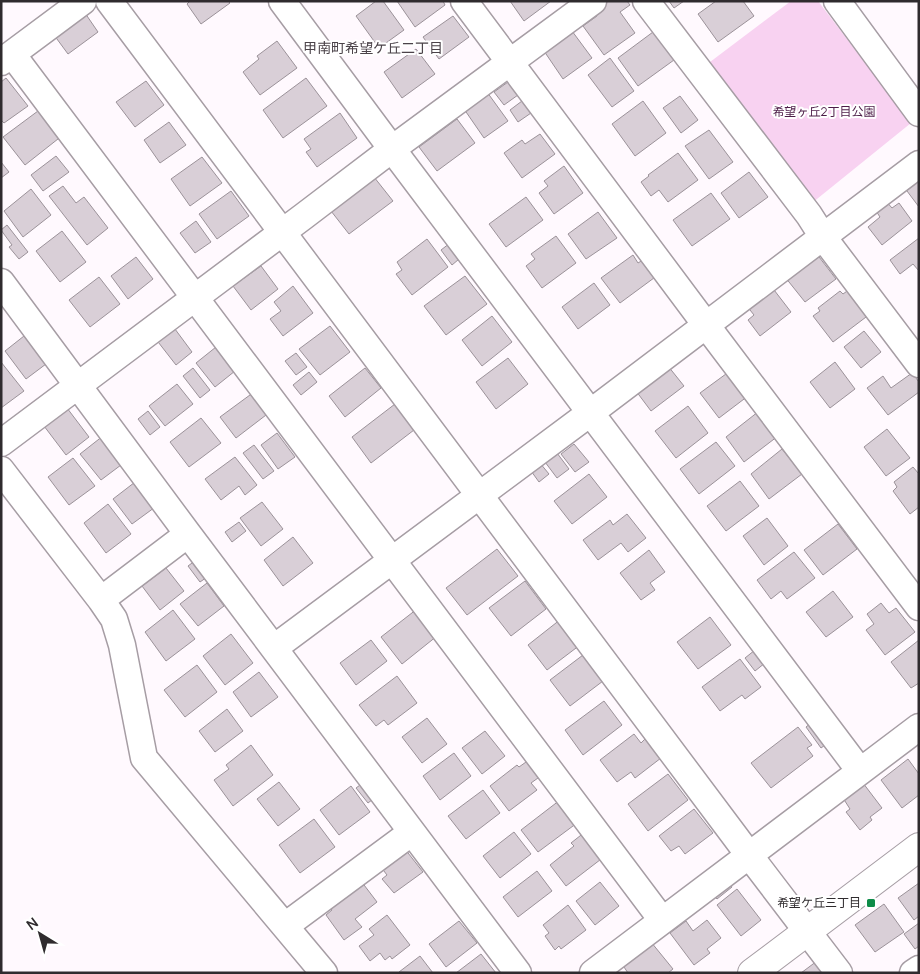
<svg xmlns="http://www.w3.org/2000/svg" width="920" height="974" viewBox="0 0 920 974" font-family="Manrope,'Noto Sans JP',sans-serif">
<style>
.green{fill:#f8d2f1}
.building{fill:#d9cfd7;stroke:#9b9299}
.lines{fill:none;stroke-linecap:round;stroke-linejoin:round}
.street-casing{stroke:#a69da4;stroke-width:29}
.secondary-casing{stroke:#a69da4;stroke-width:30}
.street{stroke:#fff;stroke-width:26}
.secondary{stroke:#fff;stroke-width:28}
.poi-dot{fill:#0d8c48;stroke:#fff;stroke-width:2}
.labels{text-anchor:middle;stroke-width:4;stroke-linejoin:round;paint-order:stroke}
.park-label{font-size:12px;fill:#4c1c47;stroke:#fff}
.poi-label{font-size:12px;fill:#2f2b2e;stroke:#fff;text-anchor:end}
.neighbourhood-label{font-size:14px;fill:#4b4349;stroke:#fff}
</style>
<rect width="100%" height="100%" fill="#fff9fe"/>
<path class="green" d="M791 1H818L911 123 812 203 710 62Z"/>
<path class="building" d="M190 1H228L230 3 201 24 187 4Z
M376 1H383L404 30 379 48 356 16Z
M397 1H443L445 5 415 27Z
M510 1H551L524 21Z
M607 1H627L630 5 620 12 635 33 604 55 583 26 597 16 593 11Z
M669 1H684L674 8Z
M716 1H743L754 16 718 42 698 14Z
M85 13 98 32 68 54 54 35Z
M453 16 469 37 439 59 423 37Z
M572 31 592 58 563 79 544 51Z
M653 32 674 60 638 86 618 58Z
M277 41 297 68 260 95 243 72 259 59 257 56Z
M416 49 435 74 402 98 384 72Z
M610 58 634 91 612 107 588 75Z
M6 78 28 106 4 123 1 120V82Z
M306 78 327 106 283 138 263 110Z
M146 81 164 105 135 127 116 102Z
M508 82 518 95 504 105 494 92Z
M487 92 508 121 484 138 464 109Z
M680 96 698 120 681 133 663 108Z
M522 101 531 113 518 122 510 110Z
M643 101 666 133 635 156 612 124Z
M42 108 63 135 25 165 3 137Z
M340 113 357 138 317 167 306 152 311 149 304 139Z
M457 119 475 143 437 171 419 147Z
M169 122 186 145 160 163 144 140Z
M709 130 733 162 709 179 685 146Z
M540 134 555 154 522 178 504 153 522 140 525 144Z
M678 153 698 180 668 202 659 190 651 196 641 182 649 176 648 175Z
M56 156 69 172 43 191 31 175Z
M202 157 222 183 190 206 171 179Z
M1 162 9 172 1 178Z
M564 166 583 193 554 214 539 193 548 186 544 181Z
M749 172 768 197 739 218 721 193Z
M919 176V207L904 187Z
M374 177 393 201 349 234 331 211Z
M63 186 76 203 84 197 108 228 87 245 49 196Z
M31 189 51 215 23 237 4 211Z
M231 191 249 216 217 239 199 214Z
M711 193 730 219 692 246 673 220Z
M526 197 543 220 506 247 489 224Z
M885 200 892 208 899 203 912 221 882 245 868 227 880 217 874 208Z
M598 212 617 238 586 259 568 234Z
M196 221 211 242 195 253 180 233Z
M7 225 28 252 19 259 9 247 12 245 1 230Z
M62 231 86 262 60 282 36 251Z
M556 236 576 263 542 288 526 266 535 259 531 254Z
M919 238V271L913 264 900 274 890 260Z
M427 239 448 267 412 295 396 274 402 270 397 262Z
M454 240 465 254 452 265 441 250Z
M816 253 836 279 805 302 785 277Z
M633 255 638 263 646 258 658 275 620 303 601 278Z
M136 257 153 279 128 299 111 276Z
M261 266 278 289 251 310 233 286Z
M465 276 487 304 446 335 424 306Z
M99 277 120 304 90 327 69 300Z
M594 283 610 305 578 329 562 307Z
M293 286 313 313 283 336 270 319 281 311 274 302Z
M771 286 791 312 760 336 748 320 754 315 746 305Z
M854 286 874 311 833 342 813 316 820 311 818 308 840 291 843 294Z
M492 316 512 342 482 366 462 340Z
M172 325 192 352 176 365 155 338Z
M330 326 350 352 320 375 299 349Z
M864 331 881 352 861 368 844 347Z
M24 336 46 364 26 379 5 351Z
M216 347 235 371 215 387 196 363Z
M296 353 307 367 296 375 285 361Z
M508 358 528 384 496 409 476 382Z
M1 362 24 391 1 408Z
M835 362 855 389 830 408 810 382Z
M668 366 684 386 651 411 636 391Z
M193 368 210 390 200 398 183 376Z
M365 368 381 388 345 417 329 396Z
M730 371 748 396 719 418 700 393Z
M309 372 317 382 301 395 293 385Z
M912 373 919 382V392L888 415 867 388 883 376 891 388Z
M177 384 193 404 165 426 149 406Z
M254 392 270 412 236 438 220 417Z
M395 404 414 430 371 463 352 437Z
M688 406 708 433 676 458 655 431Z
M67 408 89 437 66 455 44 426Z
M763 408 782 433 744 462 726 437Z
M148 411 160 427 150 435 138 419Z
M201 418 221 443 189 467 170 442Z
M887 429 910 458 886 476 864 447Z
M108 432 129 459 101 480 80 454Z
M277 433 295 457 278 469 261 445Z
M716 442 735 466 699 494 680 469Z
M574 444 589 462 575 472 561 454Z
M254 445 274 471 263 479 243 453Z
M782 449 802 474 769 499 751 474Z
M557 453 569 469 557 478 545 462Z
M235 457 257 485 245 495 239 486 221 500 205 479Z
M535 457 549 474 539 482 526 464Z
M73 458 95 486 69 505 48 477Z
M913 467 919 474V507L910 514 893 491 897 487 894 482Z
M589 474 607 497 572 524 554 501Z
M139 479 158 505 132 524 113 499Z
M740 481 759 506 726 531 707 506Z
M262 502 283 529 261 546 240 518Z
M108 504 131 534 106 553 84 523Z
M627 514 646 538 628 552 621 543 598 560 583 540 610 520 613 525Z
M767 518 788 546 764 565 743 536Z
M239 522 246 531 232 542 225 532Z
M838 524 857 549 823 575 804 550Z
M293 537 313 563 283 586 264 560Z
M497 549 518 576 467 615 446 588Z
M649 550 665 572 650 583 655 590 641 600 620 573Z
M794 552 815 578 787 599 781 591 771 599 757 580Z
M200 557 213 573 200 582 188 566Z
M166 568 184 591 160 610 142 586Z
M525 581 546 609 511 636 489 608Z
M207 583 224 606 198 626 180 604Z
M833 591 853 617 826 637 806 612Z
M881 603 889 613 896 608 915 632 885 655 866 630 874 624 867 614Z
M417 609 437 636 402 664 381 637Z
M173 610 195 639 166 661 145 632Z
M710 617 731 645 698 669 677 642Z
M561 619 580 645 547 670 528 645Z
M231 634 253 663 225 685 203 656Z
M371 640 387 661 356 685 340 663Z
M919 640V683L911 688 891 662Z
M760 646 770 659 755 671 745 658Z
M583 655 603 681 570 706 550 680Z
M740 659 761 687 745 699 742 695 720 711 702 687Z
M197 665 217 692 185 717 164 690Z
M259 672 278 697 251 717 233 692Z
M397 676 417 703 388 725 384 720 376 726 359 705Z
M604 701 622 725 583 755 565 730Z
M227 709 243 731 215 752 199 731Z
M427 718 447 744 422 763 402 737Z
M816 719 832 740 821 748 806 727Z
M798 727 812 745 807 748 813 756 771 788 751 763Z
M485 731 505 756 482 774 462 748Z
M634 734 641 743 646 738 661 758 635 778 631 772 617 782 600 760Z
M251 745 273 775 233 806 214 780 229 769 226 765Z
M454 753 471 776 440 800 423 776Z
M533 757 545 773 531 783 537 790 509 811 490 786 517 765 519 767Z
M908 759 919 774V795L902 808 881 780Z
M668 774 688 800 648 831 628 804Z
M371 777 382 792 368 803 356 788Z
M279 782 300 809 278 826 257 799Z
M863 783 882 808 870 817 872 820 860 830 846 812 850 809 843 798Z
M351 786 370 812 339 835 320 810Z
M483 790 500 813 466 839 448 816Z
M560 800 577 823 538 852 521 830Z
M694 809 713 833 685 854 679 846 671 851 659 836Z
M314 819 335 847 300 873 279 845Z
M590 828 609 853 566 886 550 865 574 846 571 843Z
M514 832 531 854 500 878 483 856Z
M401 844 423 872 394 893 382 879 387 875 377 862Z
M537 871 552 891 518 917 503 897Z
M727 880 732 887 717 899 711 892Z
M361 881 377 902 355 919 362 927 344 940 326 915 332 910 328 905Z
M600 882 619 906 595 925 576 901Z
M919 883V916L914 920 898 898Z
M737 889 761 920 741 936 717 905Z
M884 904 904 932 875 952 855 925Z
M568 905 586 930 561 949 559 946 555 950 545 936 549 933 543 925Z
M387 915 410 945 392 959 390 956 385 960 380 953 370 961 359 946 374 935 369 929Z
M707 920 721 938 707 949 710 953 694 965 670 933 686 921 693 931Z
M459 921 477 943 446 967 429 944Z
M919 923V946L915 949 904 934Z
M651 942 673 969 668 973H628L622 964Z
M481 954 496 973H456Z
M420 956 433 973 399 972Z
M821 958 831 973H801Z"/>
<g class="lines">
<g class="street-casing">
<path id="street" d="M109 1 749 855 839 973
M282 1 392 149 860 771
M464 1 706 325 919 607
M646 1 809 215 823 237 919 364
M837 1 919 113
M12 54 662 920
M1 62 83 1
M1 282 188 534 518 973
M1 443 304 216 392 149 593 1
M1 470 101 600 114 619 122 645 144 758 324 973
M101 600 188 534
M274 648 590 413 919 164
M285 926 412 832
M593 973 919 727
M913 973 919 969"/>
</g>
<g class="secondary-casing">
<path id="secondary" d="M752 973 919 847"/>
</g>
<use href="#street" class="street"/>
<use href="#secondary" class="secondary"/>
</g>
<rect class="poi-dot" x="866" y="898" width="10" height="10" rx="2.5"/>
<g class="labels">
<g class="park-label">
<text x="824" y="116">希望ヶ丘2丁目公園</text>
</g>
<g class="poi-label">
<text x="861" y="907">希望ケ丘三丁目</text>
</g>
<g class="neighbourhood-label">
<text x="373" y="53">甲南町希望ケ丘二丁目</text>
</g>
</g>
<rect width="920" height="974" fill="none" stroke="#2f2b2e" stroke-width="5"/>
<g transform="translate(40 934) rotate(323)" stroke="#ffffff" stroke-width="4" paint-order="stroke">
<path d="M0-4L9 19L0 12L-9 19Z" fill="#2f2b2e"/>
<text y="-8" font-size="14" font-weight="bold" text-anchor="middle" fill="#2f2b2e">N</text>
</g>
</svg>
